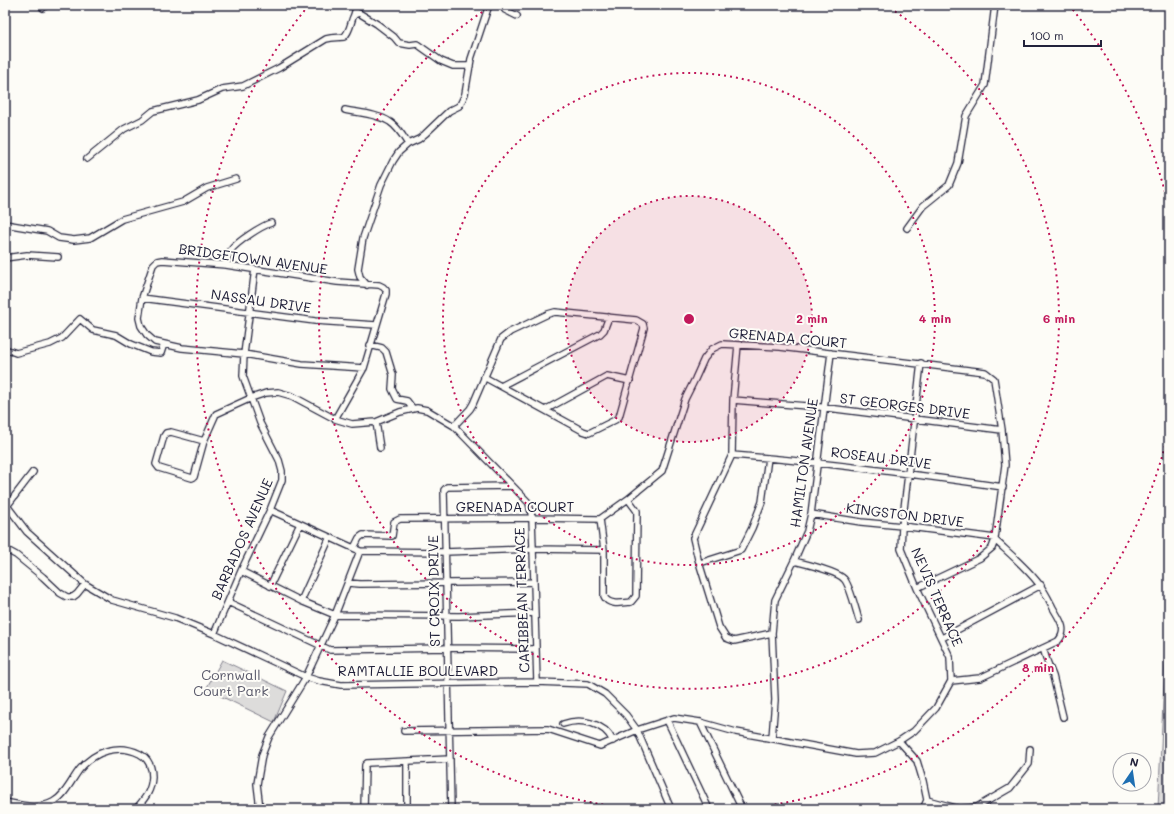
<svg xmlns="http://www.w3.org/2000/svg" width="1174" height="814" viewBox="0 0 1174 814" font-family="Mali,sans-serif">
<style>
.green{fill:#dddcdb;stroke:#807f8b}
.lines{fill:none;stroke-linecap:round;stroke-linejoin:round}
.street-casing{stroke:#22223b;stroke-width:8}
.street{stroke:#fdfcf7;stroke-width:5.5}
.ring{fill:none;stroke:#c2185b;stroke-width:2;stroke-dasharray:2 4}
.labels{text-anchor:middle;stroke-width:4;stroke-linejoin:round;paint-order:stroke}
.street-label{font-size:14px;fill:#22223b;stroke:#fdfcf7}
.park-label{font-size:14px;fill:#5a5a6b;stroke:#fdfcf7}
.centre{fill:#c2185b;stroke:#fdfcf7;stroke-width:2}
.ring-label{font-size:12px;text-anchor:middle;font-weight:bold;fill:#c2185b;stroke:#fdfcf7;stroke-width:4;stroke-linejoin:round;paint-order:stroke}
</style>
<rect width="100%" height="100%" fill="#fdfcf7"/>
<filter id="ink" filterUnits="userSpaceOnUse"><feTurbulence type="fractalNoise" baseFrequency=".025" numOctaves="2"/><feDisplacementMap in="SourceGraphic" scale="8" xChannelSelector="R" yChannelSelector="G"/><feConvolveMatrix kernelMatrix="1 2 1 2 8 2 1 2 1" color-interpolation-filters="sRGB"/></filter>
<g filter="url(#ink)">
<path class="green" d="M1169 575V809H1158Z
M222 660 287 691 274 722 206 689Z"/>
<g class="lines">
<g class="street-casing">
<path id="street" d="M502 5 505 10 517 16
M43 8 46 5
M354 15 357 5
M345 110C359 113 378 114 390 122 398 127 403 136 408 144
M87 159 124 129 142 120 153 111 198 100 222 89 243 86 279 68 326 39 331 38 344 37C351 30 350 23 354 15L359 13 377 24 394 37 399 43 410 45 417 44 441 61 453 66H470
M5 224 47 231 59 238 74 240 90 238 122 219 183 202 207 188 236 179
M907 228 923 206 949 185 958 163 966 116 985 85 995 5
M5 258 27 255 58 257
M226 265C227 260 228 254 231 250 237 242 261 226 271 223
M367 285 360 277 358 269 363 238 381 185 393 161 399 152 408 144 419 139 425 134 449 111 459 106 461 103 465 94 471 59 489 5
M142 298 315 321 376 325
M370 345 382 348 386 352 393 375 392 389 397 399 407 401 413 409
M738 345 733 400 732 455 693 538 698 559 719 627 726 638 734 641 772 633
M5 349 16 353 50 344 62 338 80 319 93 330 116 335 131 344 151 352 161 353 164 344
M501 386 600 334 604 330 609 317
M733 400 820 407 1002 430
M545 410 607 376 630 381
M335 419 364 368 386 294V290L383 287 379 285 337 282 226 265 162 260 157 261 153 265 142 298 139 318 141 326 147 335 155 342 182 348 244 354 302 364 364 368
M376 422 380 448
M454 426 470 409 473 404 501 339 510 332 548 314 555 312 636 320 643 324 644 328 619 417 615 420 589 433 583 431 484 377
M204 441 171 432 166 433 164 436 156 464 159 468 192 478 194 477 204 441 216 414 251 398 266 393 278 392 292 396 335 419 352 424 376 422 400 412 417 408 427 410 454 426 529 503 532 518 533 549 537 682
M732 455C823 462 913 474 1003 487
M5 503 27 532 85 584 112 600 175 618 214 634 306 677 319 681 341 685 537 682 588 684 605 694 626 715 637 730 671 809
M7 506 33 472
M270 510 360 551 445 552 533 549 604 550V596C608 606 622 603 631 602L636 596 637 511 628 499
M811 514 861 522 902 526 995 538V540
M600 519 604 550
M354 548 359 538 363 535 392 536 394 522 400 519 532 518 600 519 628 499 662 471 685 399 695 379 704 359 712 349 722 344 780 347 985 372 994 379 1002 430 1005 465 995 538
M5 549 16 555 43 577 60 593 67 597H73L77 594 85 584
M794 561C806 564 837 571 844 579 850 585 856 611 859 620
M700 563 741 550 752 528 762 502 768 458
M241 571 301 601 335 615 459 616 534 613
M348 583 360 584 534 582
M270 586 300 524
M917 588 980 558 992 548 995 540C1010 554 1027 568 1039 584 1045 591 1049 600 1053 608 1060 620 1068 630 1058 641L980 678 951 681
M301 601 330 537
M228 602 330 650 447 648 536 649
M214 634 241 571 270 510 282 480V471L279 460 260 423 243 376 244 354 255 269
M942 638 1041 585
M1043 648 1047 661 1053 676 1063 717
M667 720 709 809
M700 722 742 809
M563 724C581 718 604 722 613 741
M404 731 548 729 600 746 637 730 674 718 700 722 736 732 856 754 875 753 899 741 914 731 936 708 951 681 950 657 917 588 901 549 902 526 921 363
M772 738 775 700 772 633 775 600 794 561 807 531 811 514 831 353
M899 741 917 761 923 781 927 800 923 809
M407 762V809
M927 800 960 809
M5 802C21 805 38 810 53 802 65 796 72 779 80 769 95 751 119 743 140 754 149 759 152 768 152 777 151 792 145 798 136 809
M260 809 257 784 262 755 269 737 306 677 335 615 360 551
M364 809 365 765 367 763 450 759
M451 809 444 490 447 487 512 486
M962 809 977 807 1010 788 1029 764 1030 749"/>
</g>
<use href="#street" class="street"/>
</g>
</g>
<circle cx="689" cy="319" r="123" fill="#c2185b" fill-opacity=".12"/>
<g class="ring">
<circle cx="689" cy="319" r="123"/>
<circle cx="689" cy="319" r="246"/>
<path d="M885 5A370 370 0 1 1 493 5"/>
<path d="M1168 434A493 493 0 0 1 745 809M633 809A493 493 0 0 1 309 5M1069 5A493 493 0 0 1 1168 204"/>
</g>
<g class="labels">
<g class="street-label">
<text transform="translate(253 259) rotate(8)" y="5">BRIDGETOWN AVENUE</text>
<text transform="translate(261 301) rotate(8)" y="5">NASSAU DRIVE</text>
<text transform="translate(788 338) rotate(5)" y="5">GRENADA COURT</text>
<text transform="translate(905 406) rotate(7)" y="5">ST GEORGES DRIVE</text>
<text transform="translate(881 458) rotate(7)" y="5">ROSEAU DRIVE</text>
<text transform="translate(804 463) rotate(-82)" y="5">HAMILTON AVENUE</text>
<text x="515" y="512">GRENADA COURT</text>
<text transform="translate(905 515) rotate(7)" y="5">KINGSTON DRIVE</text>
<text transform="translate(242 539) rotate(-66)" y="5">BARBADOS AVENUE</text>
<text transform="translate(434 591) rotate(-91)" y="5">ST CROIX DRIVE</text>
<text transform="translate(937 597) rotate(66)" y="5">NEVIS TERRACE</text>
<text transform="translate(522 600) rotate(-92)" y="5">CARIBBEAN TERRACE</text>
<text x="418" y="676">RAMTALLIE BOULEVARD</text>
</g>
<g class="park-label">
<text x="231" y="680">Cornwall<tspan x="231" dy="16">Court Park</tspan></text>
</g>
</g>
<circle cx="689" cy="319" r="6" class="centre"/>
<g class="ring-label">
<text x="812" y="323">2 min</text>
<text x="935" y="323">4 min</text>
<text x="1059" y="323">6 min</text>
<text x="1038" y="672">8 min</text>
</g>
<rect width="1174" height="814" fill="none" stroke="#fdfcf7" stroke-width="20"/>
<rect x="10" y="10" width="1154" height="794" fill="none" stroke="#22223b" stroke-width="1.5" filter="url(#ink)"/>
<g transform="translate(1132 772) rotate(13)"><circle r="19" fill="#fdfcf7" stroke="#a5a5ac"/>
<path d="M0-3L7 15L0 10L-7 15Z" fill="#1f6fb2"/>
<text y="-6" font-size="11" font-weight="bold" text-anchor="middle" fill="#22223b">N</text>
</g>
<path d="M1024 40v6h77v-6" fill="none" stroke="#22223b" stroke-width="2"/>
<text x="1030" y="40" font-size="12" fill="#22223b" stroke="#fdfcf7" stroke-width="3" paint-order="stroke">100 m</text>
</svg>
